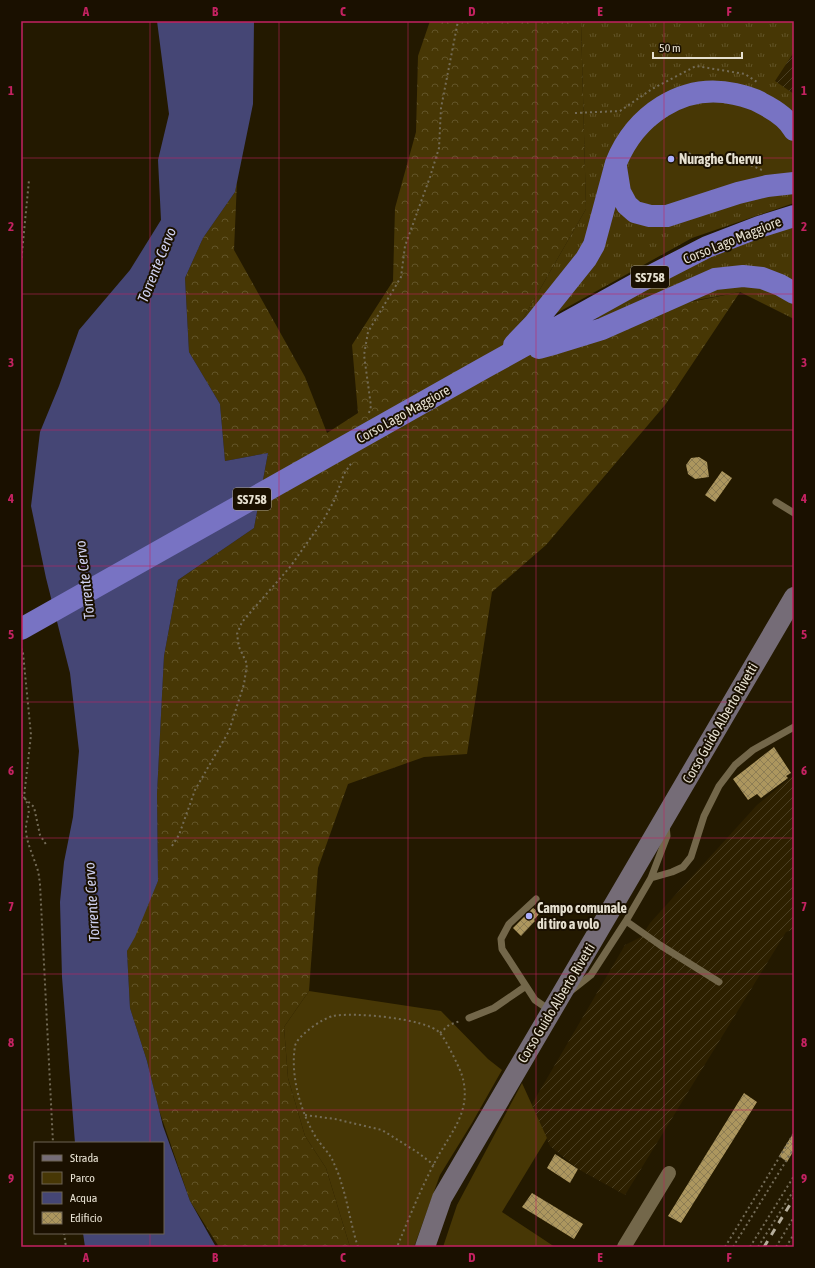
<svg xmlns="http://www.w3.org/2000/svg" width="815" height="1268" viewBox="0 0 815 1268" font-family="'Asap Condensed',sans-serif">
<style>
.industrial{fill:url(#industrial-furrows)}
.grass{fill:url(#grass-tufts)}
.forest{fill:url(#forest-crowns)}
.park{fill:#473705}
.water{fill:#454675}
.building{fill:url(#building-cross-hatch)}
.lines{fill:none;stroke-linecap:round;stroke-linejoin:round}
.path{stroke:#746c57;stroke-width:2;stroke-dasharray:2 3;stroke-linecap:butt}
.service{stroke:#73674a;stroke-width:7}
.minor{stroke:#73674a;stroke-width:14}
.secondary{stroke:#756c77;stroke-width:20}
.trunk{stroke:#7873c3;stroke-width:22}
.rail{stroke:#b6af9d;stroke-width:3;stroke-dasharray:7 7;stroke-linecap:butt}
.grid{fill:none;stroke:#c42261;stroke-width:1;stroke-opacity:0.55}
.poi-dot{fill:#acaffb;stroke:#1a1000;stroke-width:1.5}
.labels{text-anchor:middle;stroke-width:4;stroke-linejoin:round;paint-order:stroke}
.shield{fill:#1a1000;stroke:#a9a292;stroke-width:1}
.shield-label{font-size:13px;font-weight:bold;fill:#e6e0d0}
.poi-label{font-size:14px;font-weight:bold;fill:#e6e0d0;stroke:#1a1000;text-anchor:start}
.street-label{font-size:14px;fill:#e6e0d0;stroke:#1a1000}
.water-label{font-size:15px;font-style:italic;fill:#d0d2f2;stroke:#1a1000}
.neatline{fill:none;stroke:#c42261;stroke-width:1.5}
.grid-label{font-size:13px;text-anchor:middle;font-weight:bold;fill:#c42261}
</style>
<defs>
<pattern id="industrial-furrows" width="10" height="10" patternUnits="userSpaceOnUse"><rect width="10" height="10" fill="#2d2000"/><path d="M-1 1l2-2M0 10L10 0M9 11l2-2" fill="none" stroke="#4b4024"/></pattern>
<pattern id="grass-tufts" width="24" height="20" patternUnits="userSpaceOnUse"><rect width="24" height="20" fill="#473705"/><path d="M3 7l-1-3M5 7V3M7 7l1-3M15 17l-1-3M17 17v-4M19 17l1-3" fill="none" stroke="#625428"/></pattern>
<pattern id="forest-crowns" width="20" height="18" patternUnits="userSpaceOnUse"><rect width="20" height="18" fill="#473705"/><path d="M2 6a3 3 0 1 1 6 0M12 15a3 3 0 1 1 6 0" fill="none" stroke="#625428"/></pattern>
<pattern id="building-cross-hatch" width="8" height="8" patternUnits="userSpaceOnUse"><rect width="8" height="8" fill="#ac965e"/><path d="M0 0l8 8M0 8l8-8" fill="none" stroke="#8d7d54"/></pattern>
</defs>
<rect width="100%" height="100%" fill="#231900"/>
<path class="industrial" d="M794 52V94L774 81Z
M794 775V929L786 932 625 1195 578 1169 550 1146 532 1104 625 945 641 937 650 923 757 805Z"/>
<path class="grass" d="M581 21H794V52L775 81 794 94V203L692 238 512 338 586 209Z
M794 216V319L740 292 562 325Z"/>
<path class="forest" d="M430 21H581L586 209 512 338 740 292 665 405 546 545 492 592 467 754 424 757 348 784 318 868 309 991 284 1027 288 1078 305 1136 326 1168 350 1247H219L190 1201 159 1110 147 1061 130 1008 127 951 158 881 157 794 164 656 178 580 254 528 268 453 225 461 220 404 189 352 185 278 203 238 235 192 237 181 234 250 305 377 327 433 358 413 352 345 393 281 395 208 416 132 418 56Z"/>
<path class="park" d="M704 104H740L772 120 794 141V177L664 210 642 207C639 203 633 198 630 193 629 190 629 186 629 184 622 148 658 118 688 107 693 106 699 105 704 104Z
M309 991 441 1011 488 1059 502 1070 472 1123 440 1175 414 1247H350L326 1168 305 1136 288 1078 284 1027Z
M522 1083 547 1138 502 1212 555 1247H443L457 1205Z"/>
<path class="water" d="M157 21H254L253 104 235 192 203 238 185 278 189 352 220 404 225 461 268 453 254 528 178 580 164 656 157 794 158 881 135 937 127 951 130 1008 147 1061 163 1126 190 1201 216 1247H85L83 1233H163V1143H75L62 977 60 902 64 862 73 817 79 751 70 673 46 578 31 506 40 432 59 386 79 330 130 270 161 220 158 160 169 114Z"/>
<path class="building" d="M699 457 707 462 709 477 695 479 688 474 686 465 691 458Z
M722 471 732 478 715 502 705 495Z
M774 747 791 773 786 776 788 778 761 798 757 794 748 800 733 779Z
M533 908 540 913 534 920 535 921 521 936 513 928Z
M744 1093 757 1102 681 1223 668 1216Z
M794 1132V1150L787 1162 779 1156Z
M555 1154 578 1169 570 1183 547 1168Z
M532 1193 583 1224 574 1239 522 1207Z"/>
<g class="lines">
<path class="path" d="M575 113 620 111 652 89 696 66 745 74 757 82
M689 153 702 161H741L762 170
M21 263 29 180
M369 413 371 406 364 355 368 332 401 277 405 246 430 177 439 148 441 108 458 21
M21 648 23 653 31 735 24 797C34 814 25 816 26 831 27 844 33 855 37 868 39 873 39 878 40 884L53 1143
M21 795 34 807 40 835 47 846
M172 846 179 835 195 790 229 731 244 684 247 664 239 647 237 634 242 622 290 567 324 519 334 501 344 474 352 462
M440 1033 449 1025 460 1021
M305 1115 335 1119 382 1130 417 1152 434 1165
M64 1233 66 1247
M358 1247C351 1226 348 1203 341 1182 339 1174 335 1166 332 1159 328 1152 322 1146 317 1139 301 1114 290 1076 295 1046 297 1036 323 1018 333 1016 352 1012 426 1018 440 1033 445 1038 462 1072 463 1079 471 1113 450 1133 436 1160 421 1188 409 1218 397 1247
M725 1247 794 1133
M733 1247 794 1148
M750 1247 794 1176
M758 1247 794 1190
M776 1247 794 1217
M786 1247 794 1234"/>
<path class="service" d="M776 502 794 513
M651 878 672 872 683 867 691 857 704 816 719 786 735 765 753 750 794 727
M536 899 509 924 501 939 502 949 535 1000 551 1011
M626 921 660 945 719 982
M572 990 591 975 626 921 651 878 667 836 666 825
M469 1018 494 1008 526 986"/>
<path class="minor" d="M624 1247 669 1173"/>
<path class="secondary" d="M425 1247 442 1198 794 597"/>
<path class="trunk" d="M616 167 620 192 627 205 635 212 650 216H667L738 193 767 186 794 183
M514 345 534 324 586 259 594 245 616 163C635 116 682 82 735 94 744 96 753 98 761 103 773 109 787 117 794 130
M539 348 550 345 602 329 715 279 743 276 762 278 780 285 794 293
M21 629 484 368 643 280 707 247 759 227 794 216"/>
<path class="rail" d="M764 1247 794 1198"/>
</g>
<path class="grid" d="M150 21V1143M279 21V1247M408 21V1247M536 21V1247M664 21V1247M21 158H794M21 294H794M21 430H794M21 566H794M21 702H794M21 838H794M21 974H794M21 1110H794M150 1233V1247"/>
<g class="poi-dot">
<circle cx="671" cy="159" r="4"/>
<circle cx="529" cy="916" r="4"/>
</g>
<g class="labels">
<g class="shield">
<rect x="631" y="266" width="38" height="22" rx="3"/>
<rect x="233" y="488" width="38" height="22" rx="3"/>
</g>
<g class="shield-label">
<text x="650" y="282">SS758</text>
<text x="252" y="504">SS758</text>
</g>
<g class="poi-label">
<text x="679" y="164">Nuraghe Chervu</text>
<text x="537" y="913">Campo comunale<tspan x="537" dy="16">di tiro a volo</tspan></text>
</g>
<g class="street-label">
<text transform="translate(732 240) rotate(-22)" y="5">Corso Lago Maggiore</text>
<text transform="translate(403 414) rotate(-29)" y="5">Corso Lago Maggiore</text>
<text transform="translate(720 723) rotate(-60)" y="5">Corso Guido Alberto Rivetti</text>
<text transform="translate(556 1003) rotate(-59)" y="5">Corso Guido Alberto Rivetti</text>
</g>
<g class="water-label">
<text transform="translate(157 265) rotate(-68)" y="5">Torrente Cervo</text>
<text transform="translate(85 580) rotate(-97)" y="5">Torrente Cervo</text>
<text transform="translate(92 902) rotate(-94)" y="5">Torrente Cervo</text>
</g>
</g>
<rect width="815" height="1268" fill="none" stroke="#1a1000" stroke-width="44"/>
<rect x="34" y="1142" width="130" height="92" fill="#1a1000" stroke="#6c6353"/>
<rect x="42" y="1155" width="20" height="6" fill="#756c77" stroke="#6c6353"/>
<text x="70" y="1162" font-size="12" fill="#e6e0d0">Strada</text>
<rect x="42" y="1172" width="20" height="12" fill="#473705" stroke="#6c6353"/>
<text x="70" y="1182" font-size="12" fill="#e6e0d0">Parco</text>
<rect x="42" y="1192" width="20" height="12" fill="#454675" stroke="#6c6353"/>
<text x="70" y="1202" font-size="12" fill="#e6e0d0">Acqua</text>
<rect x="42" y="1212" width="20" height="12" fill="url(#building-cross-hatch)" stroke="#6c6353"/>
<text x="70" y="1222" font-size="12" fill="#e6e0d0">Edificio</text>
<path d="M653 52v6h89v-6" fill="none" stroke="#e6e0d0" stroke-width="2"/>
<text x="659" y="52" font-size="12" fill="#e6e0d0" stroke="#1a1000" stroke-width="3" paint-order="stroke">50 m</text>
<rect x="22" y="22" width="771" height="1224" class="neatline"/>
<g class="grid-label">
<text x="86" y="16">A</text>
<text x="215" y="16">B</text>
<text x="343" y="16">C</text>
<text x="472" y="16">D</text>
<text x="600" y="16">E</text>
<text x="729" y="16">F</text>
<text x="11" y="95">1</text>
<text x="804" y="95">1</text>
<text x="11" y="231">2</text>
<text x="804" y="231">2</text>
<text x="11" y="367">3</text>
<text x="804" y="367">3</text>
<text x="11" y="503">4</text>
<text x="804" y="503">4</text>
<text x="11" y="639">5</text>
<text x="804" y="639">5</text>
<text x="11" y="775">6</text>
<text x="804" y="775">6</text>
<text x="11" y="911">7</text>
<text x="804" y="911">7</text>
<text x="11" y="1047">8</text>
<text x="804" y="1047">8</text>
<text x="11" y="1183">9</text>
<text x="804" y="1183">9</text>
<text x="86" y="1262">A</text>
<text x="215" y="1262">B</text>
<text x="343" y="1262">C</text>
<text x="472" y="1262">D</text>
<text x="600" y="1262">E</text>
<text x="729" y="1262">F</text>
</g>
</svg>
